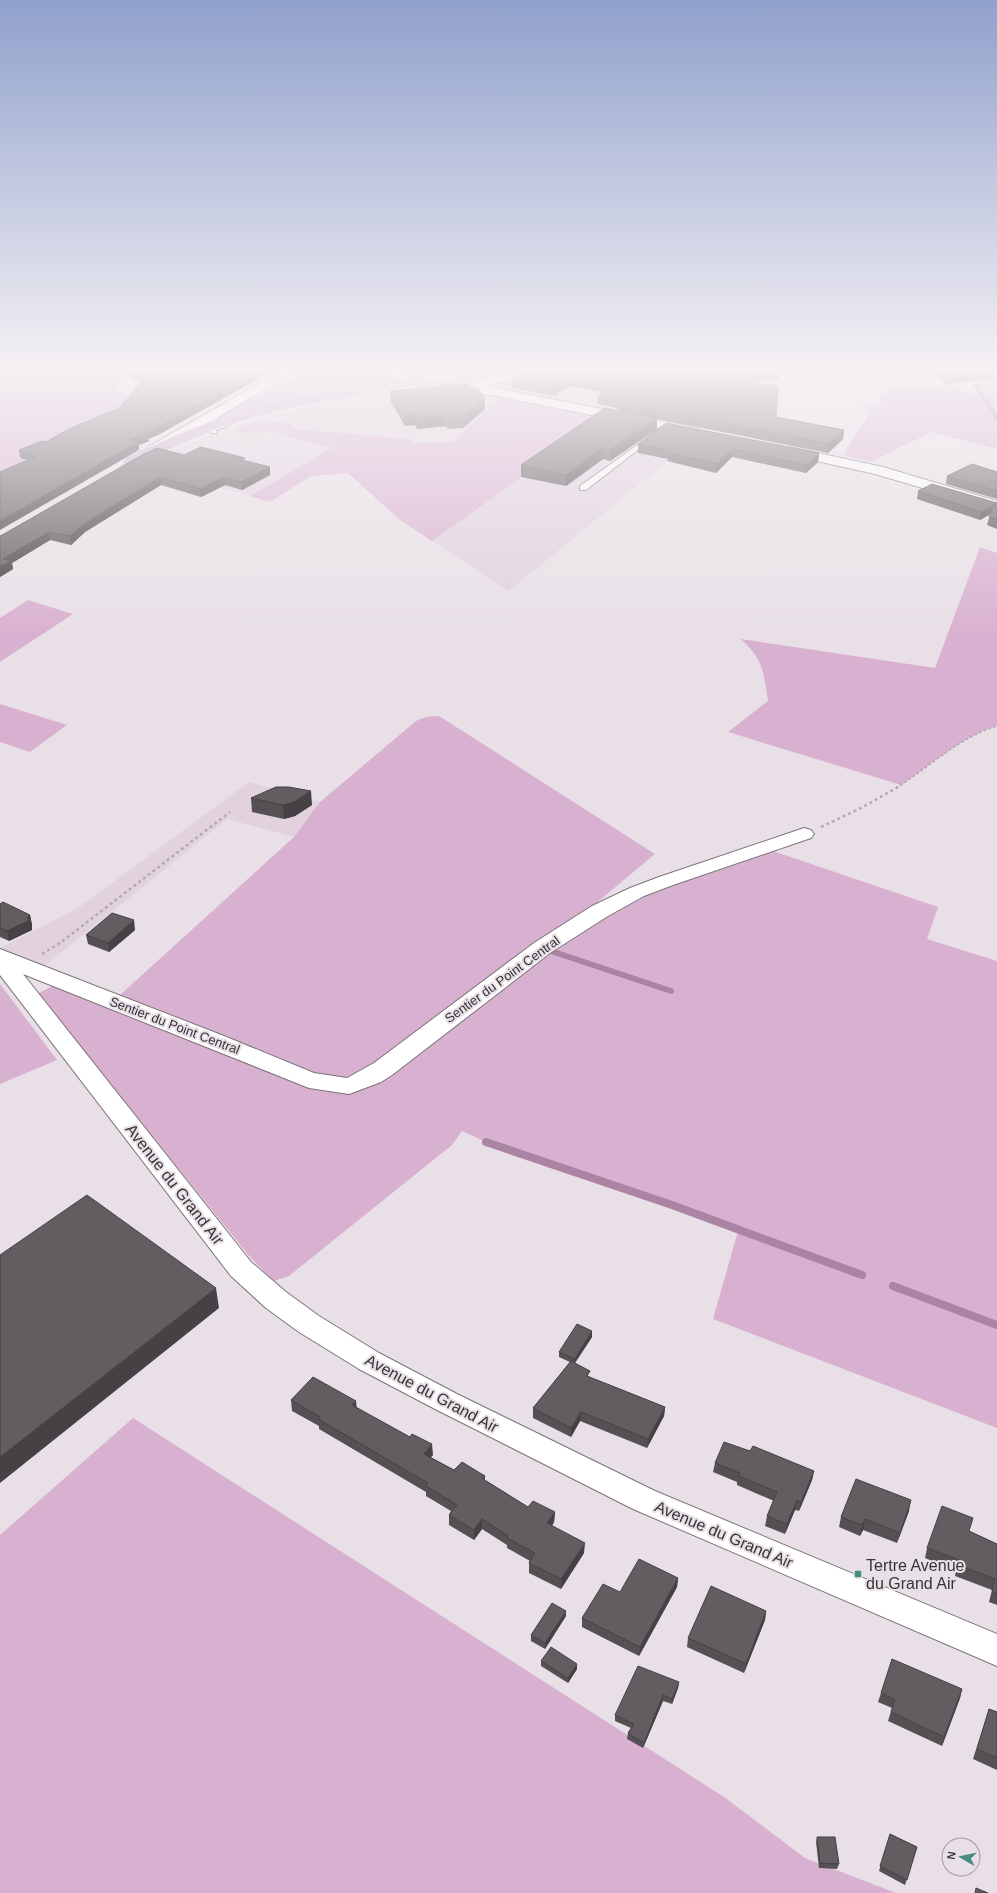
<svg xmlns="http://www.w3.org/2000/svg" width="997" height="1893" viewBox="0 0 997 1893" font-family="Arial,sans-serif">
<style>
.built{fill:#e1d2dd}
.green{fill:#d9b1d0}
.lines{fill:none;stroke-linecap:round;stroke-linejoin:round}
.stream-far2{stroke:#ac84a3;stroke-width:4}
.stream-far1{stroke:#ac84a3;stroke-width:6}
.stream{stroke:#ac84a3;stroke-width:8}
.lane-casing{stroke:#7b7479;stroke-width:2}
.street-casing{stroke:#7b7479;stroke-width:2}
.secondary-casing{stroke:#7b7479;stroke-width:2}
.primary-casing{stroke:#bfbebf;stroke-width:2}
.path-far2{stroke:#b2acb1;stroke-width:1.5;stroke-dasharray:2 2;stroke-linecap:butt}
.path-far1{stroke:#b2acb1;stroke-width:2;stroke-dasharray:2.5 2.5;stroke-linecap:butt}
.path{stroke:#b2acb1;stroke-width:2.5;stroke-dasharray:3 3;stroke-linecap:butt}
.lane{fill:#fff;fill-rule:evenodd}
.street{fill:#fff;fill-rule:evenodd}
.secondary{fill:#fff;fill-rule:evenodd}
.primary{fill:#d1aaca;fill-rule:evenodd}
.wall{fill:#555054}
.shaded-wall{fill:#454145}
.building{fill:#635d62;stroke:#454145}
.poi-dot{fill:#478c82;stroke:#e8e0e6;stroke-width:1.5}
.labels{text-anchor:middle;stroke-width:4;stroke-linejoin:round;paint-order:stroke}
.street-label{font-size:13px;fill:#363436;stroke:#e8e0e6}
.near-street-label{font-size:16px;fill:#363436;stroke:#e8e0e6}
.near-poi-label{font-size:16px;fill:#363436;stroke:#e8e0e6;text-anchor:start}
</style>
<rect width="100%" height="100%" fill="#e8e0e6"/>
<path class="built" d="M662 371 640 418 491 387 490 385 496 381Z
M405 390H469L502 397 452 442 336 446 250 496 137 466 206 437 248 422 326 402Z
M605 418 698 436 509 591 432 541Z
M249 782 320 802 294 837 227 819 43 967 0 950V948L78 908Z"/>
<path class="green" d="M0 371H133L114 392 159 396 118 412 18 458 42 464 0 481Z
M304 371C322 371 386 367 397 378L396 381C372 391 346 388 321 391 284 397 248 411 212 422L208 421 248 399 250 401Z
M997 378V449L931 432 871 462 843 455 871 410 862 407 864 404 883 405 877 399 886 389 955 385 964 393H979L972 379Z
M502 397 605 418 432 541 400 520 348 473 311 476 270 502 250 496 335 446 328 447 265 430 259 433 237 432 236 430C249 418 275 422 291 423L294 429 411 439 412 443 452 442Z
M980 547 997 553V726C971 731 925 769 901 785L728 732 768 701C763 670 764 661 741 639L935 668Z
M28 600 73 614 0 662V618Z
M0 704 67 725 30 752 0 742Z
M439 716 655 854 576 920 362 1077 336 1081 321 1076 120 995 294 837 320 802 416 721 426 717Z
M773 851 938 907 927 939 997 961V1428L713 1319 738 1231 486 1142 462 1131 452 1145 289 1276 274 1281 250 1257 37 994 56 984 347 1090 548 950 648 892Z
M0 984 57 1060 0 1084Z
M133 1418 724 1797 805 1858 896 1893H0V1535Z"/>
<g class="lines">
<path class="stream-far2" d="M975 385 997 418"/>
<path class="stream-far1" d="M548 950 671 991"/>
<path class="stream" d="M486 1142 672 1205 862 1275
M893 1286 997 1325"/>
<g class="lane-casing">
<path id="lane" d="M226 423 228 424V426L216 430V433H212L209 430 211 428Z
M650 436 652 437V439L586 490H580V486Z"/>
</g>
<g class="street-casing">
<path id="street" d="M804 828 811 830 814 834 811 838 673 885 644 896 608 916 550 953 392 1075 381 1082 349 1094 309 1088 23 974 251 1262 286 1292 319 1316 379 1353 457 1394 655 1491 997 1634V1666L633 1509 437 1410 359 1369 299 1332 266 1308 231 1276 0 975V949L224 1036 314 1073 347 1078 374 1063 534 943 592 906 630 888 659 877Z"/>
</g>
<g class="secondary-casing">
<path id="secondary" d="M281 371H296L158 453H148L146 450 148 447Z
M382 371C393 371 411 369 418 379L412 383 384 374Z
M546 372 552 376 550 379 501 382 486 386 692 427 697 428 699 431 697 434 692 435 492 395 449 389 443 385 449 381 473 385C490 368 524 373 546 372Z
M790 447 883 467 997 501V510L875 474 785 454 783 451 785 448Z"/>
</g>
<g class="primary-casing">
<path id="primary" d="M418 371H437L435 374 419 378 424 382 450 381 458 376 477 371H548L542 375 498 376 466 382 457 387 441 390H422L410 385C374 394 336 397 299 405 242 417 187 437 136 465H126L124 462 126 459C181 430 238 410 298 397 332 390 367 387 401 380L407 379 410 373Z"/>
</g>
<path class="path-far2" d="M330 380 334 376V371"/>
<path class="path-far1" d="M896 788C929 767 959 737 997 726"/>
<path class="path" d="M821 827 863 807 898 787
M42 954 60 943 230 812"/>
<use href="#lane" class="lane"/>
<use href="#street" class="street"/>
<use href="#secondary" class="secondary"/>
<use href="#primary" class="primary"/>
</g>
<path class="wall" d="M129 371H272L158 435 148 439 149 441 139 445V450L27 460 20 458 19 450 46 442 119 408 141 383 130 378Z
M784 371H852L787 374Z
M932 371H994L993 378 946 384Z
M780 372 779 380 750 382 776 417 844 430 843 439 828 453 657 419V429L610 461 603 459 566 486 521 477V465L617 410V408L598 404V396L603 392 569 386 554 396 512 388V380L520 375Z
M390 391 485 409 463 428 448 429 446 426 417 429 415 425 405 426 391 402Z
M638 444 819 453 818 462 806 473 732 457 716 473 667 461 668 459 638 453Z
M184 455 245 461 270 467V475L242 490 225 485 201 497 161 485 85 532 71 545 50 540 12 563 13 569 0 577V536Z
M997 472V499L946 484 947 476Z
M918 491 997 507V529L987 525 990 514 980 520 917 499Z
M251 798 312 805 295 816 284 819 252 812Z
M0 904 30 915 32 925V930L9 941 0 937Z
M135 930 109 952 88 944 86 935Z
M592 1337 575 1363 589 1377 665 1407 664 1416 647 1448 580 1421 571 1437 533 1418V1408L570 1362 559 1357V1352Z
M291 1400 356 1407 433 1455 430 1457 454 1470 485 1476V1480L528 1507 555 1512 554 1522 552 1526 584 1553 561 1589 529 1573V1563L530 1561 507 1548V1545L482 1529 474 1540 449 1525V1515L451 1511 426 1496V1492L319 1429V1426L292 1411Z
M750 1451 814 1471 812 1480 799 1511 795 1510 785 1534 765 1526 767 1516 774 1501 737 1485V1482L713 1472 715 1463Z
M909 1511 897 1543 863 1530 860 1536 839 1527 841 1517Z
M969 1531 997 1544V1605L989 1602 992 1590 955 1576 956 1571 925 1558 927 1548Z
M678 1578 677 1587 639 1656 582 1627V1618L620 1592Z
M766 1611 765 1620 744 1673 687 1647 688 1638Z
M566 1616 545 1649 531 1641V1635Z
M541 1661 577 1669 568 1683 541 1666Z
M679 1682 678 1688 672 1704 663 1701 643 1748 627 1739 628 1733 631 1728 615 1721V1715Z
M962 1689 960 1698 942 1746 888 1721 892 1708 878 1702 881 1693Z
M989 1709 997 1712V1770L973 1759Z
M890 1834 917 1847 905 1885 879 1871Z
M817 1837 839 1864 837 1869 819 1868 816 1842Z"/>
<path class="shaded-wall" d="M258 371H272L158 435 148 439 149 441 139 445V450L0 530V521L130 440Z
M984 371H994L993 378 946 384 948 376Z
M569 378V386L554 396V387Z
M485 398V409L463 428V417Z
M414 414 415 425 405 426V415Z
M446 415V426L417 429V418Z
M657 418V429L610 461V450Z
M844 430 843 439 828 453 829 444Z
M603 448V459L566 486V475Z
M732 449V457L716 473 717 464Z
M819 453 818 462 806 473 807 465Z
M270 467V475L242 490 241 482Z
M160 477 161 485 85 532 71 545 70 536 84 524Z
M224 477 225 485 201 497 200 489Z
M997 503 996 511 980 520 981 512Z
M49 532 50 540 12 563 13 569 0 577V567L3 559Z
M311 791 312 805 295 816 284 819 283 805Z
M30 915 32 925V930L9 941 7 931Z
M134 920 135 930 109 952 108 943Z
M216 1288 219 1308 0 1483V1457Z
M592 1331V1337L574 1364 575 1359Z
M356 1401 357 1411 352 1405Z
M665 1407 664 1416 647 1448 648 1439Z
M581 1412 580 1421 571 1437V1428Z
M432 1444 433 1455 425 1464 424 1454Z
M814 1471 812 1480 799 1511 801 1502Z
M797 1500 795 1510 785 1534 787 1524Z
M911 1500 909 1511 897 1543 900 1533Z
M555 1512 554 1522 547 1533V1523Z
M482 1519V1529L474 1540V1530Z
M865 1519 863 1530 860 1536 862 1525Z
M585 1543 584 1553 561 1589V1579Z
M678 1578 677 1587 639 1656 640 1647Z
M566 1611V1616L545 1649V1643Z
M766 1611 765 1620 744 1673 746 1664Z
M577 1664V1669L568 1683V1678Z
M679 1682 678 1688 672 1704V1699Z
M962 1689 960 1698 942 1746 944 1737Z
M663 1695V1701L643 1748 644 1743Z"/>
<path class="building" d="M130 371H258L158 427 145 433H148L130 440 138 442 0 521V472L37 456 19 450 42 441 46 442 67 430 119 408 145 378Z
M573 371H780V372L748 374V382L778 386 776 417 844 430 829 444 617 402 620 400 598 396 612 386 569 378 554 387 512 380 520 375Z
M942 371H984L948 376Z
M468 384 470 387 478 388 485 398 463 417 448 418 446 415 417 418 414 414 405 415 390 391Z
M605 408 657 418 610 450 603 448 566 475 521 465Z
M666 423 819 453 807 465 732 449 717 464 668 453 670 451 638 444Z
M201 447 245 458 242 460 270 467 241 482 224 477 200 489 160 477 84 524 70 536 49 532 3 559 11 561 0 567V536L4 534 142 455 157 448 184 455Z
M972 464 997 472V491L947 476Z
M932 484 997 503 981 512 918 491Z
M993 506 997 507V520L989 517Z
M276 787H289L311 791 294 802 283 805 251 798Z
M3 902 30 915 27 918 30 920 7 931 0 928V904Z
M112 913 134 920 108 943 86 935Z
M87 1195 216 1288 0 1457V1255Z
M577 1324 592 1331 575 1359 559 1352Z
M571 1361 590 1371 587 1376 665 1407 648 1439 581 1412 571 1428 533 1408Z
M313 1377 356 1401 352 1405 410 1437 412 1434 432 1444 424 1454 454 1470 462 1462 485 1476 483 1479 528 1507 533 1501 555 1512 547 1523 585 1543 561 1579 529 1563 535 1553 507 1538 508 1536 482 1519 474 1530 449 1515 457 1505 426 1486 428 1483 318 1419 320 1417 291 1400Z
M724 1442 750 1451 753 1446 814 1471 801 1502 797 1500 787 1524 767 1516 777 1492 738 1476 740 1473 715 1463Z
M856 1479 911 1500 900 1533 865 1519 862 1525 841 1517Z
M942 1506 973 1518 969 1531 997 1544V1593L992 1591 995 1579 958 1565 959 1560 927 1548Z
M639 1559 678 1578 640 1647 582 1618 603 1584 620 1592Z
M711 1586 766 1611 746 1664 688 1638Z
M552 1603 566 1611 545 1643 531 1635Z
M551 1647 577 1664 568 1678 541 1661Z
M892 1659 962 1689 944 1737 891 1712 895 1700 881 1693Z
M638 1666 679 1682 672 1699 663 1695 644 1743 628 1733 634 1724 615 1715Z
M989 1709 997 1712V1758L977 1749Z
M890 1834 917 1847 907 1880 880 1866Z
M817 1837H835L839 1864 820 1863Z
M976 1888 988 1893H975Z"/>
<linearGradient id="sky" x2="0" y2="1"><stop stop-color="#90a1cc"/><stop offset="0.58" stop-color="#f5f1f4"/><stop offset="1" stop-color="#f5f1f4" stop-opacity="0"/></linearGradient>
<rect width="997" height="636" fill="url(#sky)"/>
<rect class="poi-dot" x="854" y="1570" width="8" height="8" rx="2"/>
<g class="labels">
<g class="street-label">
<text transform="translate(502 979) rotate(-36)" y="5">Sentier du Point Central</text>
<text transform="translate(175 1025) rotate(21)" y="5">Sentier du Point Central</text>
</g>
<g class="near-street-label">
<text transform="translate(175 1184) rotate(52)" y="6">Avenue du Grand Air</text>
<text transform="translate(432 1393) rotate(28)" y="6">Avenue du Grand Air</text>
<text transform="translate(724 1534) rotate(23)" y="6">Avenue du Grand Air</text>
</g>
<g class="near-poi-label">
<text x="866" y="1571">Tertre Avenue<tspan x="866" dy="18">du Grand Air</tspan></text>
</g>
</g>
<g transform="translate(961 1857) rotate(279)"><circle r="19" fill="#e8e0e6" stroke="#a19ba0"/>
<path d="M0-3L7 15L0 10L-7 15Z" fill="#478c82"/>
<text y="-6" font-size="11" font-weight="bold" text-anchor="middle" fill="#363436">N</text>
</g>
</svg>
